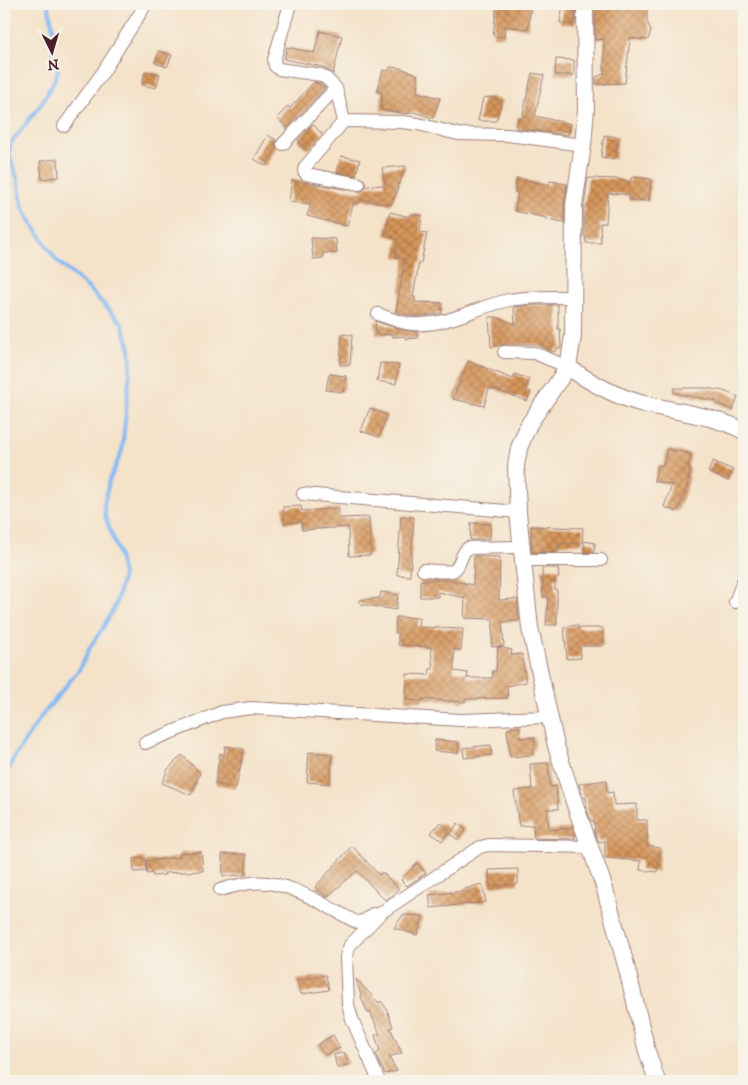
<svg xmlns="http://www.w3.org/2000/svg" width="748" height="1085" viewBox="0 0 748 1085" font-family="'IM FELL DW Pica',serif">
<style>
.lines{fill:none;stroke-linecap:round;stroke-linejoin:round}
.stream{stroke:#84b9f2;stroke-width:4}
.building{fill:url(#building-cross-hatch)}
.minor-casing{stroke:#9f807a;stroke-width:14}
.tertiary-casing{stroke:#9f807a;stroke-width:18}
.minor{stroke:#fff;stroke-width:12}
.tertiary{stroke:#fff;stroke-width:16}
</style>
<defs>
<pattern id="building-cross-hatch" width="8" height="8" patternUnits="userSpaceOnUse" patternTransform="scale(1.25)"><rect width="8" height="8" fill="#d7965a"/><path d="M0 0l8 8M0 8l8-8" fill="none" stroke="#b07a4b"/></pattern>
</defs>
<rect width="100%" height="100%" fill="#f7f3e8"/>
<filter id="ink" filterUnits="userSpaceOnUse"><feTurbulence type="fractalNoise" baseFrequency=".02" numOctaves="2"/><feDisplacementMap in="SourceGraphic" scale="10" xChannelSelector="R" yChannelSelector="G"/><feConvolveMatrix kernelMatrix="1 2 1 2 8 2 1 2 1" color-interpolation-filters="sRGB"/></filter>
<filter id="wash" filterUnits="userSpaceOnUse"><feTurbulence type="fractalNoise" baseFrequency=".0096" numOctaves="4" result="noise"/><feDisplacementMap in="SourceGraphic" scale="20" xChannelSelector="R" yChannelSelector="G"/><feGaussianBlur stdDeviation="1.12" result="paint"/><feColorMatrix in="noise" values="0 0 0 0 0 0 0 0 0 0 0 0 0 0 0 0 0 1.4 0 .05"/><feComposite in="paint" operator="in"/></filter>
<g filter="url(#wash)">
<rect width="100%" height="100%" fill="#f4e2c9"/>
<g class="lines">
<path class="stream" d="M4 778 15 756 40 718 79 670 90 647 104 626 116 604 123 575 118 552 105 516 104 504 109 481 122 451 131 361 130 348 122 323 87 287 56 260 28 217 22 205 18 180 9 155 11 143 41 104 53 83 58 71 53 58 54 33 48 4"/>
</g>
<g id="blocks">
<path class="building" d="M497 4H531L528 29 505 26 504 37 493 36Z
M563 4H575V25L560 23Z
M595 4H601V6H618V8L647 7V21L651 31 648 40 630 38 625 83 596 84V77L604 74V39L595 40Z
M320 31 342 36 333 74 323 67 284 59 287 47 314 53Z
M159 51 172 55 167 67 155 63Z
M556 59 574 60V75H555Z
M390 67 400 68 417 74V92L440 98 433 118 414 112 407 114 381 110 382 92 377 91 383 70 389 71Z
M145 71 160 74 156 88 142 85Z
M532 73 544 75 535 116 571 124 568 135 516 128 518 117 522 118Z
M314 82 318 83 325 88 287 128 277 118 288 106 290 108Z
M491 97 502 101 496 121H478L483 98Z
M313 124 322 134 308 150 298 140Z
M268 135 276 140V148L266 166 254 159Z
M604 135 618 137 615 159 601 157Z
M341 156 360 160 356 175 337 172Z
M58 159 59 177 42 179 40 161Z
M406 166 399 184H397L398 189 391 205 361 199 360 203 354 202 347 226 307 216 311 204 289 202 292 180 361 192 367 186 385 185 382 168Z
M636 177 651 179 649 201 629 200V195L608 193 606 223H600L601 243H586L585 235H584V206L588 178 617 179 630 182 631 178Z
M517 178 549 185 550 181 567 184 564 205V223L547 220V218L515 211 518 193 515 192Z
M390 212 410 217V214L422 215 420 232 427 233 421 263 419 262 413 297H415V302L442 303V313L424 316H413L396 312 405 259 395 257 398 239 385 235Z
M311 238 336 239 337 253H323V258L313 259Z
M533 305H558V329H560L561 348H556V351L552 352 537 344H504L491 347 489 317H496L515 324 514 307Z
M375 321 402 330 417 332 418 338 406 339 405 336 393 337V334L376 335Z
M342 334 352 335 350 365H340Z
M468 361 513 379 515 374 529 379 526 390 531 392 527 401 499 391V390L489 389 484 406 453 399Z
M380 363 399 365 396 384 377 381Z
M329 374 346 376 343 392 326 390Z
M674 388H706L723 391 738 397 733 410 715 403 716 401 674 393Z
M370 408 387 415 379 437 361 431Z
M667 449 691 454 688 466 690 469 687 488 677 512 664 507 672 485 654 481 658 465 663 466Z
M713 461 733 470 728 481 708 472Z
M301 506 302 511 339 508V518L369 517 371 555 349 556 348 527 302 530 301 522 284 523 283 507Z
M401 516 414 517 410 576 397 575Z
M471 523 491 524 490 539 470 540Z
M531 526 583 528 582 543 558 544 559 552H532Z
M584 541 595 543 594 552H584Z
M474 556 500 557 499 600 517 599 519 621 502 622 504 646 492 647 493 619 464 618 465 598 438 592V597H420V580H450L473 585Z
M542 568H558L559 578H555V590H557V625H546L548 597H543Z
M381 592 398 595 396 610 360 604V600L380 598Z
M396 617 419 618 418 627 463 629 461 650 454 649V671L468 673 467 678H493L492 671H496L498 647 512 650 511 655 522 654 526 682 507 686 508 698 465 699V702L422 699V701L406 700 407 674 429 675 430 669H433L431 647 398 645V633H395Z
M578 625V628H603V646H580L581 658 567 659 564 627Z
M513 727H520V738L534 737 535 744 532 755 510 757 507 730Z
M435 740 459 742 458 753 434 751Z
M491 745 492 755 464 758 463 748Z
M225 746 244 749 236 788 215 784 220 753 224 755Z
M309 752 332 754 330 784 307 782Z
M182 755 200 773 191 795 162 783 168 769Z
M548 763 550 787 556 786 558 809H547L549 830 573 828 575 839 534 838 533 825 519 826 514 791 532 789 530 764Z
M606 780 607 793 613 792 614 805 637 804V820H647V846L660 848 657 872 640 870 641 861 605 858V841L599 842 595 833 594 821H591L587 810 586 797 583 798 579 784Z
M440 822 450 830 442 841 431 833Z
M458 823 466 830 458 840 450 834Z
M352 846 379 875 382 872 399 889 392 896 385 900 357 871 327 897 315 887Z
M201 852 203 871 164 873 165 875 153 876 152 873 147 874 146 861 180 857 179 853Z
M222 854H246V875L223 876Z
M145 858 146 871 134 872 133 859Z
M417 863 426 873 407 886 401 880Z
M518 869V884L490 886 489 870Z
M482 884 486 902 431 908 429 895 464 891V889Z
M403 915 423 916 417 935 394 928Z
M326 975 329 990 301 994 297 980Z
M356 979 378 1002H382L387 1010 393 1027 390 1028 402 1053 389 1057 397 1071 385 1074 376 1054 380 1051 375 1035 380 1034 370 1012 368 1013 363 1002Z
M333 1035 340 1048 325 1055 317 1045Z
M344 1052 349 1064 337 1068 334 1055Z"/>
</g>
</g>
<g filter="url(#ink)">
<use href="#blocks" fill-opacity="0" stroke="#9f807a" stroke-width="1"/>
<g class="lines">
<g class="minor-casing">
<path id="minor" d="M290 4 274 60 275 66 279 69 321 75 327 79 336 88
M64 126 103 72 146 4
M283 144 336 88 344 121
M359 184 306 174 304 171 305 167 344 121 402 122 418 124 458 134 508 135 583 145
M378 314C389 318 401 323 412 324 447 327 475 307 509 300 530 296 552 297 574 297
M504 352 534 353 568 367
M303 494 518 512
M522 560H601
M423 570C431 570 444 573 452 571 461 568 460 553 468 548L521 547
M735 602 744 579
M145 743 222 712 251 708 461 720 549 717
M220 890C230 887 241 884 251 883 288 879 325 906 356 922L364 921 373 914
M379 1081 352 1019 348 1004 346 957 350 945 382 912 480 847 489 845 591 847"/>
</g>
<g class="tertiary-casing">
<path id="tertiary" d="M585 4 586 108 583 145 574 205 573 336 568 367 529 424 519 448 516 466 518 512 530 628 556 746 576 808 604 886 627 969 647 1051 657 1081
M568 367C591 383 617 397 644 404 678 412 713 415 744 431"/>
</g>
<use href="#minor" class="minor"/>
<use href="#tertiary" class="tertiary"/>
</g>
</g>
<rect width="748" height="1085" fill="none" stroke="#f7f3e8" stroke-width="20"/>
<g transform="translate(52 52) rotate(175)" stroke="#f7f3e8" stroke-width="4" paint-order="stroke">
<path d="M0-4L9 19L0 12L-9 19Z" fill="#4a1f2b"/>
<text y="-8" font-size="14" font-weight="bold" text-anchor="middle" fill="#4a1f2b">N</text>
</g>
</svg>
